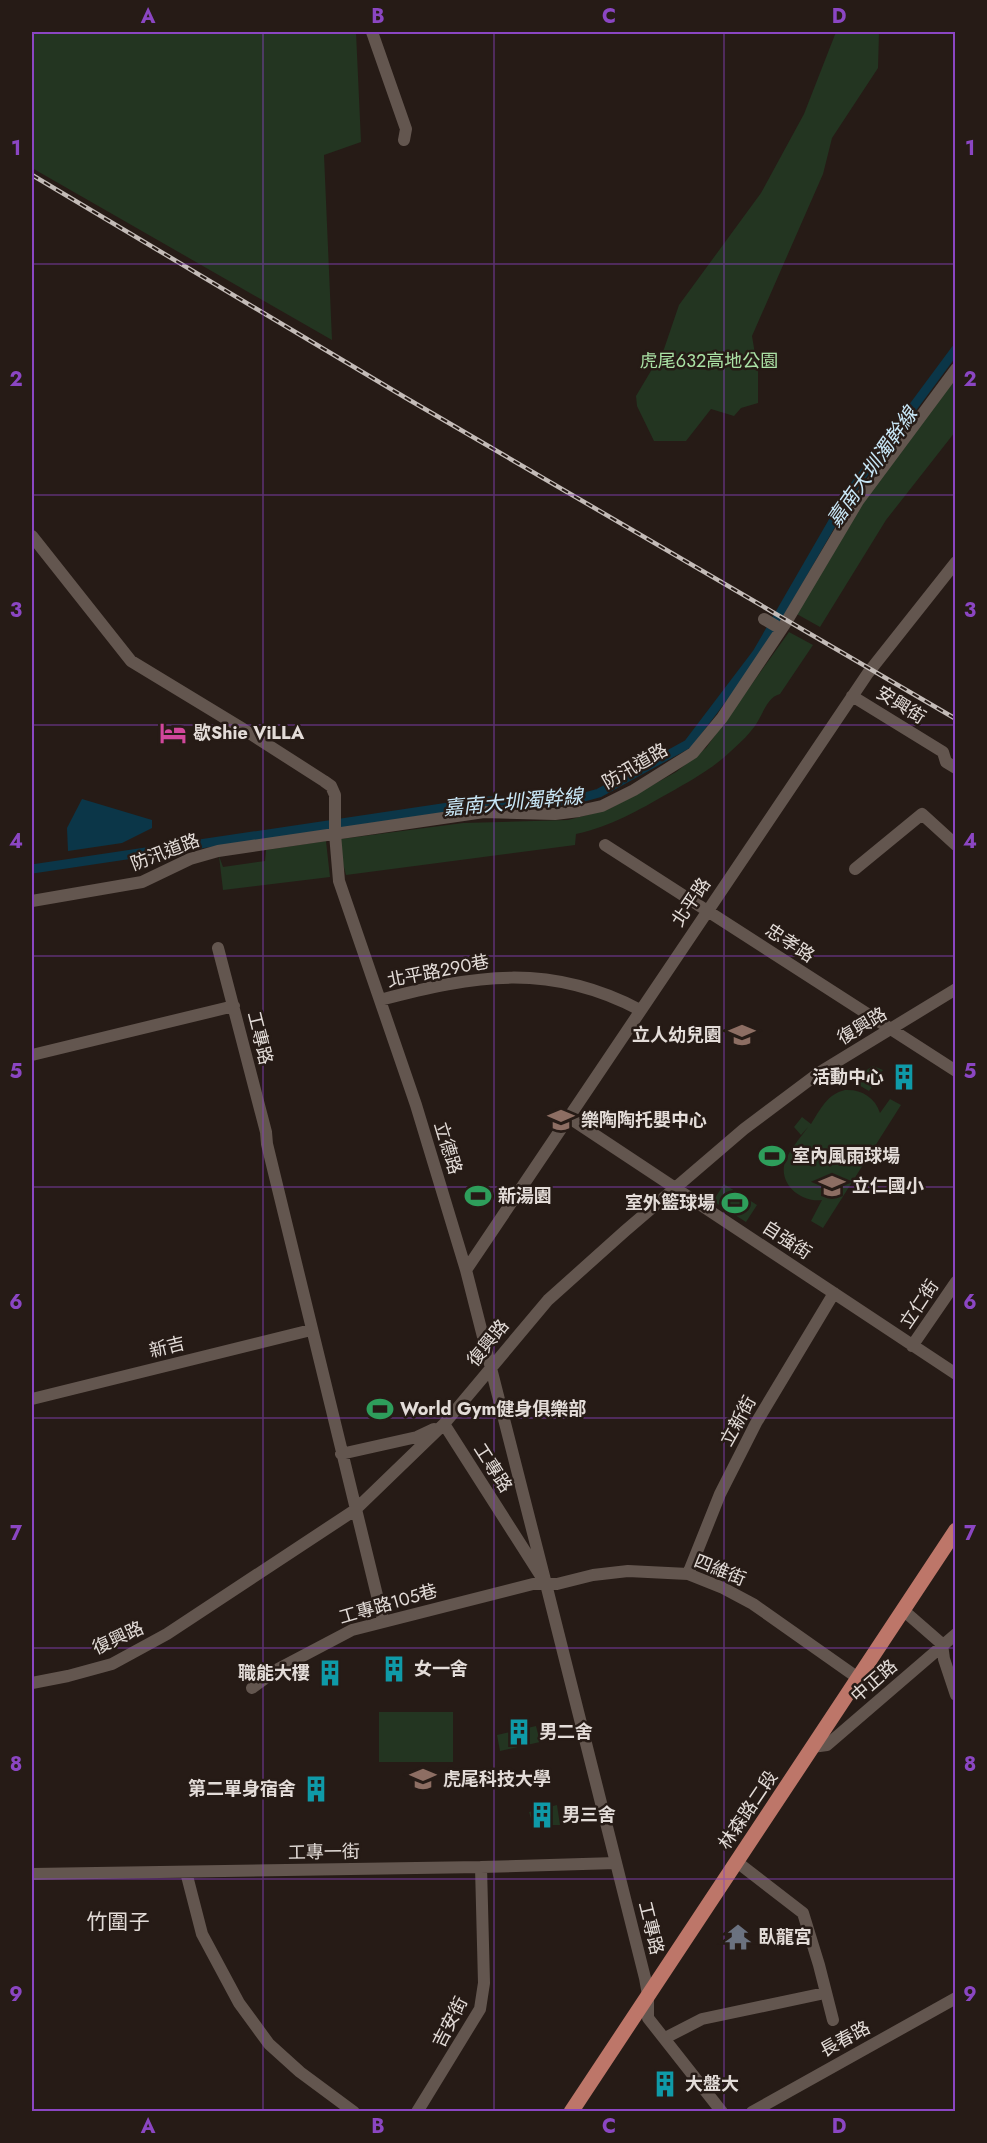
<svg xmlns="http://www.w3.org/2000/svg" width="987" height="2143" viewBox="0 0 987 2143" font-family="Jost,'Noto Sans TC',sans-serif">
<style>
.green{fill:#233521}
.water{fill:#0b3648}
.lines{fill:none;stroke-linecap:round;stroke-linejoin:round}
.canal{stroke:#0b3648;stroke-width:9}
.minor{stroke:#63564f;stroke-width:12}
.major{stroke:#bd7669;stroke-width:15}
.rail-casing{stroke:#c3bbb7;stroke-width:4.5}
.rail{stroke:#261b16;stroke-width:2;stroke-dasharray:7;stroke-linecap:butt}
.grid{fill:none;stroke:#8b46c3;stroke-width:1.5;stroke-opacity:0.55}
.labels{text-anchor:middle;stroke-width:5;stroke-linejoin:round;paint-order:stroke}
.park-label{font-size:18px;fill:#aae1a5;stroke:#261b16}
.street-label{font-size:18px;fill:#e3dcd8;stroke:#261b16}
.poi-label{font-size:18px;font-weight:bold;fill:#e3dcd8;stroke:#261b16;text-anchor:start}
.water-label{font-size:20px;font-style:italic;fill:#c8e7f7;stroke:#261b16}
.quarter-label{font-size:21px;fill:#e3dcd8;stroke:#261b16}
.neatline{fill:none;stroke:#8b46c3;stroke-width:2}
.grid-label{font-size:20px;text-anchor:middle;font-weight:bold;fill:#8b46c3}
</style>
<rect width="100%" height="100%" fill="#261b16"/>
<path class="green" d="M32 32H356L361 142 324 155 332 340 32 168Z
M836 32H879L878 68 832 138 823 174 752 336 758 372V403L741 408 734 416 711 409 686 441H654L637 406 636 396 664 349 679 305 761 193 804 114Z
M955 377V432L886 520 820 627 795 613 863 502Z
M789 632 813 645 780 694C768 697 764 711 758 721 752 732 739 744 730 752 712 769 690 781 669 793 637 811 612 826 576 834L575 845 346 875 342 860 341 839 463 823 568 820 607 810 676 772 706 748Z
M326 841 330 877 223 890 219 856 223 867 265 861 266 850Z
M873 1066 883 1070 869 1091 857 1084V1076Z
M845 1090C861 1089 875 1097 880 1113L890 1099 901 1105 823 1228 811 1221 822 1200C801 1203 776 1183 786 1159 791 1148 801 1137 808 1127L801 1135 794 1127 802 1117 811 1124C820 1110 827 1094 845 1090Z
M724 1184 757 1205 746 1222 713 1201Z
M379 1712H453V1762H379Z
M536 1726 540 1742 500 1751 497 1735Z
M557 1805 560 1825H533L529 1812Z"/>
<path class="water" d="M82 799 152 820V828L122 843 68 851 67 828Z"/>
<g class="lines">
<path class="canal" d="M32 869 489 801H570L599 793 688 744 757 653 850 492 956 349"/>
<path class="minor" d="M372 32 406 129 404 140
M32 536 131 661 243 729 324 781 331 786 335 795V834L339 881 416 1105 466 1270 546 1584
M764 619 781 629
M852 696 943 752 946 762 956 768
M605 845 956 1071
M855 869 922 814 956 845
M32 901 142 882 190 859 218 851 484 812 555 814 579 811 602 806 634 790 693 753 722 718 785 624 858 501 956 369
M218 948 266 1132 267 1144 383 1620
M380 1000C475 975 549 962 640 1010
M32 1055 234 1006
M568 1117 956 1374
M466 1270 868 673 956 562
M912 1346 956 1282
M32 1399 311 1330
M444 1424 546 1584 645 1978 648 1995V2018L722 2112
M341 1454 417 1437 434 1429
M688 1574 720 1494 756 1423 834 1293
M903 1610 942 1644 944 1659 956 1695
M32 1683 68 1676 112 1664 167 1634 355 1510 444 1424 548 1300 625 1231 744 1129 820 1072 956 989
M252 1688 278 1669 352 1630 533 1584H557L593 1575 628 1571 688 1574 723 1588 753 1604 858 1678
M812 1747 827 1745 956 1634
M737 1862 803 1913 819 1965 833 2020
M186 1872 202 1934 239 2003 269 2044 300 2072 354 2112
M32 1874 481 1867 616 1863
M665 2038 702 2019 825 1993
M417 2112 480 2009 484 1983 481 1867
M752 2112 956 1998"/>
<path class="major" d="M571 2112 956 1530"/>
<g class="rail-casing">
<path id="rail" d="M32 175 406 398 956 719"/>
</g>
<use href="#rail" class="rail"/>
</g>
<path class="grid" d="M263 32V2112M494 32V2112M724 32V2112M32 264H956M32 495H956M32 725H956M32 956H956M32 1187H956M32 1418H956M32 1648H956M32 1879H956"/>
<defs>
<g id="hotel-bare" transform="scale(2.07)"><path d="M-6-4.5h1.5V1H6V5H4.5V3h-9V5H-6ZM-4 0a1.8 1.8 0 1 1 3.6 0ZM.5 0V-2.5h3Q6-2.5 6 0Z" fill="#d1479c" stroke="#261b16" stroke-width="2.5" paint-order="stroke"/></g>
<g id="school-bare" transform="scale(2.07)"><path d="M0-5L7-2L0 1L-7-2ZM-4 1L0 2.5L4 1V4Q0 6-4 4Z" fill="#8d6e63" stroke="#261b16" stroke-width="2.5" paint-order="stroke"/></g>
<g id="building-bare" transform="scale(2.07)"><path d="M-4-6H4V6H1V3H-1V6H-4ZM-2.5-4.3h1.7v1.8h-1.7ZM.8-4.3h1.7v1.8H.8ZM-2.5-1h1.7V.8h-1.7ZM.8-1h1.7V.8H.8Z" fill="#0f9aa8" stroke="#261b16" stroke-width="2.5" paint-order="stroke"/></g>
<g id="stadium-bare" transform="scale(2.07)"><path d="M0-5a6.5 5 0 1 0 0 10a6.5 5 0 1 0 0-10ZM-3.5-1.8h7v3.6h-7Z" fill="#2e9e5b" stroke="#261b16" stroke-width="2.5" paint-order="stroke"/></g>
<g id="university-bare" transform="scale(2.07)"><path d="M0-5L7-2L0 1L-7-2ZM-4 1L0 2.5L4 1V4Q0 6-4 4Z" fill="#8d6e63" stroke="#261b16" stroke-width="2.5" paint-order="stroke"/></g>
<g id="temple-bare" transform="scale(2.07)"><path d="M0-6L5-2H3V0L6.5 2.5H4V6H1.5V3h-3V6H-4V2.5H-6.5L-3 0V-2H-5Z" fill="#6b7280" stroke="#261b16" stroke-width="2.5" paint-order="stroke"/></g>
</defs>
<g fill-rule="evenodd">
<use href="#hotel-bare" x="173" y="733"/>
<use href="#school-bare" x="742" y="1035"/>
<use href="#building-bare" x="904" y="1077"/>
<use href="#school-bare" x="561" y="1120"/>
<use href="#stadium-bare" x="772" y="1156"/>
<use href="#school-bare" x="832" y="1186"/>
<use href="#stadium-bare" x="478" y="1196"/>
<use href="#stadium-bare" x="735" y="1203"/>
<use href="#stadium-bare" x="380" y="1409"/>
<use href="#building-bare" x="394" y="1669"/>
<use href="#building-bare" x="330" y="1673"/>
<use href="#building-bare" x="519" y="1732"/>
<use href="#university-bare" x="423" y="1779"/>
<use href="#building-bare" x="316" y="1789"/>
<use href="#building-bare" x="542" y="1815"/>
<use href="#temple-bare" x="738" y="1937"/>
<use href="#building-bare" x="665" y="2084"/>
</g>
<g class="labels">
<g class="park-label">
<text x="709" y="367">虎尾632高地公園</text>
</g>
<g class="street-label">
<text transform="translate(901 705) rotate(32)" y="6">安興街</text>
<text transform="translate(635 766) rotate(-30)" y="6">防汛道路</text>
<text transform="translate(165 852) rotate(-21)" y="6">防汛道路</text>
<text transform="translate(691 902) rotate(-56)" y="6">北平路</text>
<text transform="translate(790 943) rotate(33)" y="6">忠孝路</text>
<text transform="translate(438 971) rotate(-11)" y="6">北平路290巷</text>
<text transform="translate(862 1026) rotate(-31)" y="6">復興路</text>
<text transform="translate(260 1038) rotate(76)" y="6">工專路</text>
<text transform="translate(448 1148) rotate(73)" y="6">立德路</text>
<text transform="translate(787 1240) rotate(33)" y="6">自強街</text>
<text transform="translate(919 1304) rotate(-56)" y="6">立仁街</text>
<text transform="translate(488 1343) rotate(-51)" y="6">復興路</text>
<text transform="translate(167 1347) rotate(-14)" y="6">新吉</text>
<text transform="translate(738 1421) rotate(-61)" y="6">立新街</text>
<text transform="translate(493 1468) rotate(57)" y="6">工專路</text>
<text transform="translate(720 1570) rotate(22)" y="6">四維街</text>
<text transform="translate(388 1604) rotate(-16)" y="6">工專路105巷</text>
<text transform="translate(118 1638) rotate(-25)" y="6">復興路</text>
<text transform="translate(874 1681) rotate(-41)" y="6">中正路</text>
<text transform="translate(748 1810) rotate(-56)" y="6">林森路二段</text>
<text transform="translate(324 1852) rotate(-1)" y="6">工專一街</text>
<text transform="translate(651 1928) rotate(76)" y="6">工專路</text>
<text transform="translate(450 2022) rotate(-63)" y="6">吉安街</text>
<text transform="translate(845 2039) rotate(-29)" y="6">長春路</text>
</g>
<g class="poi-label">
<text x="193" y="739">歇Shie ViLLA</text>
<text x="722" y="1041" text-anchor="end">立人幼兒園</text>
<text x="884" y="1083" text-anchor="end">活動中心</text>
<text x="581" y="1126">樂陶陶托嬰中心</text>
<text x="792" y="1162">室內風雨球場</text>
<text x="852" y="1192">立仁國小</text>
<text x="498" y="1202">新湯園</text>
<text x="715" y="1209" text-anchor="end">室外籃球場</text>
<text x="400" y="1415">World Gym健身俱樂部</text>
<text x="414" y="1675">女一舍</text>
<text x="310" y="1679" text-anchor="end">職能大樓</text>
<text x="539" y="1738">男二舍</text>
<text x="443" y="1785">虎尾科技大學</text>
<text x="296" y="1795" text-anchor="end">第二單身宿舍</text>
<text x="562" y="1821">男三舍</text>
<text x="758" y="1943">臥龍宮</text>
<text x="685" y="2090">大盤大</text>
</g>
<g class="water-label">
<text transform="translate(872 467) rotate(-55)" y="7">嘉南大圳濁幹線</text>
<text transform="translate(513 802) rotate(-5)" y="7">嘉南大圳濁幹線</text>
</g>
<g class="quarter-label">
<text x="118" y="1929">竹圍子</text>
</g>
</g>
<rect width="987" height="2143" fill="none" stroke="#261b16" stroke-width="66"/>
<rect x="33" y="33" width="921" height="2077" class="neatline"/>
<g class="grid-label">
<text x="148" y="23">A</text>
<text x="378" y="23">B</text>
<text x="609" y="23">C</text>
<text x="839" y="23">D</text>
<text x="16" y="155">1</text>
<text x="970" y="155">1</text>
<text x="16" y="386">2</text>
<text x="970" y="386">2</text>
<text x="16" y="617">3</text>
<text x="970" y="617">3</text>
<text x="16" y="848">4</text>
<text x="970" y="848">4</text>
<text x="16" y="1078">5</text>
<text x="970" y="1078">5</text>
<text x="16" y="1309">6</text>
<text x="970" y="1309">6</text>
<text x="16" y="1540">7</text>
<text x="970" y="1540">7</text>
<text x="16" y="1771">8</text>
<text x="970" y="1771">8</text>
<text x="16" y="2001">9</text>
<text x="970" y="2001">9</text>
<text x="148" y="2133">A</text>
<text x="378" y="2133">B</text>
<text x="609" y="2133">C</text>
<text x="839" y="2133">D</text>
</g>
</svg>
